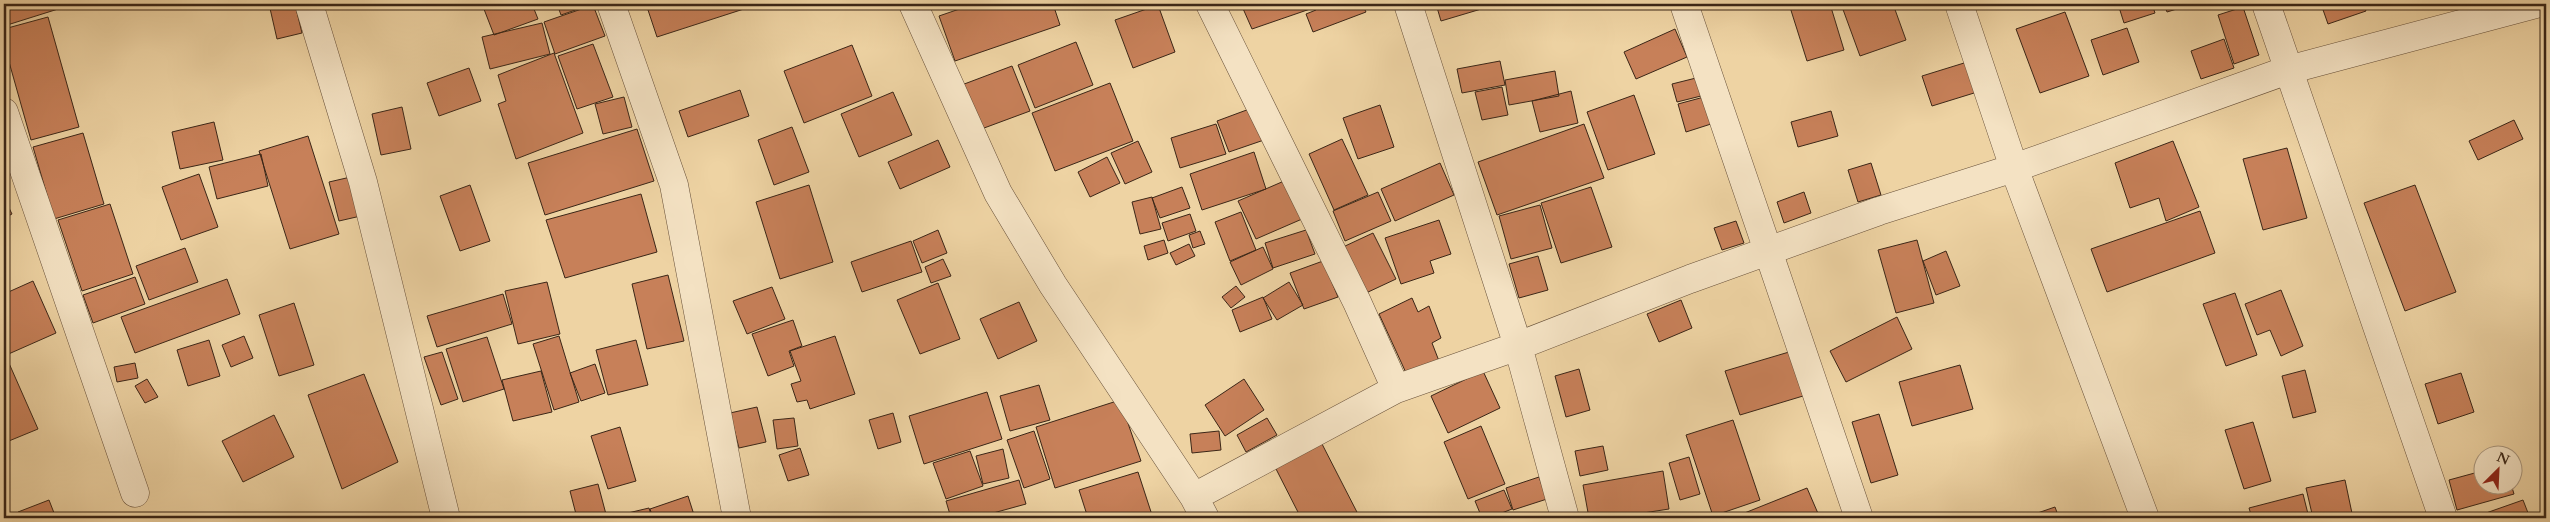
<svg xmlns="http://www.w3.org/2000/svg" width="2550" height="522" viewBox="0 0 2550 522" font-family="Cardo,serif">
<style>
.building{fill:#c78059;stroke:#3b2617}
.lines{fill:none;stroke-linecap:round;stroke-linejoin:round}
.minor-casing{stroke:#68513a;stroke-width:29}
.minor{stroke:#f4e2c3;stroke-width:28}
</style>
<rect width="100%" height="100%" fill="#eed3a3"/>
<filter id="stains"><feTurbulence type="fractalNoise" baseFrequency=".004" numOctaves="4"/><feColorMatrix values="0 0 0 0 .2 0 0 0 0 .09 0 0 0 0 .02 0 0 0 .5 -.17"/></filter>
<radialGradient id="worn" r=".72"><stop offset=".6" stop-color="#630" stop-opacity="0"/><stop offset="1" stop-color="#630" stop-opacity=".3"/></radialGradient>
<path class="building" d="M4 4H74L4 26Z
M269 4H295L302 33 277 39Z
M482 4H532L538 19 494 35Z
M557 4H583L584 7 561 15Z
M646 4H749L750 7 657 37Z
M974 4H1053L1060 25 955 61 939 16Z
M1241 4H1312L1313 8 1252 29Z
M1314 4H1362L1366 12 1313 32 1306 14 1316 10Z
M1436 4H1498L1441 21Z
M1789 4H1830L1844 50 1807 61Z
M1841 4H1893L1906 40 1860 56Z
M2118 4H2152L2155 13 2124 23Z
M2164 4H2193L2167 12Z
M2321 4H2363L2366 11 2328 24Z
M593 5 605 36 555 54 544 22Z
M1158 5 1175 52 1133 68 1115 20Z
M2243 7 2259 55 2234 64 2218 15Z
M2065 12 2089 76 2040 93 2016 29Z
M48 17 79 127 31 140 4 44V29Z
M542 23 550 54 490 69 482 37Z
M2127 28 2139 62 2103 75 2091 40Z
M1675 29 1687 57 1636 79 1624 52Z
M2224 39 2234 68 2201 79 2191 51Z
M1076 42 1093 85 1035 108 1018 65Z
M593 44 613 97 577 109 558 56Z
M852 45 872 96 804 123 784 71Z
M554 53 583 133 516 159 498 104 506 101 498 75Z
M1977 59 1987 89 1932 106 1922 76Z
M1500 61 1505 85 1462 93 1457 69Z
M1012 66 1030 111 976 131 959 86Z
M469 68 481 101 439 116 427 83Z
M1555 71 1559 96 1509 105 1505 80Z
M1696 78 1701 96 1677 102 1672 84Z
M1110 83 1133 141 1055 171 1032 113Z
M1502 87 1508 115 1482 120 1475 92Z
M740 90 749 116 688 137 679 111Z
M1571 91 1578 123 1540 132 1532 101Z
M893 92 912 135 859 157 841 114Z
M1634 95 1655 154 1608 170 1587 112Z
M624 97 632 127 603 134 595 104Z
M1704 97 1711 124 1686 132 1678 104Z
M1380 105 1394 147 1358 159 1343 118Z
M402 107 411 149 381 155 372 114Z
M1252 108 1264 140 1229 152 1217 121Z
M1831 111 1838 136 1798 147 1791 122Z
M2514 120 2523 139 2478 160 2469 141Z
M214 122 223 160 180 169 172 132Z
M1216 124 1226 154 1180 168 1171 138Z
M1584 124 1604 178 1497 215 1478 162Z
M792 127 809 172 774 185 758 140Z
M637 129 654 181 545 215 528 163Z
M83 133 104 204 54 219 33 147Z
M308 136 339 234 290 249 259 151Z
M1342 139 1368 195 1334 210 1309 154Z
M938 140 950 167 900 189 888 162Z
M1138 141 1152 172 1125 184 1111 153Z
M2173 141 2199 207 2166 221 2159 198 2130 208 2115 163Z
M2287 148 2307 218 2263 230 2243 159Z
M1254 152 1266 189 1202 210 1190 174Z
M261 154 268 186 217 199 209 167Z
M1107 157 1120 183 1090 197 1078 172Z
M1440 163 1454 195 1395 221 1381 189Z
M1871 163 1881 195 1858 202 1848 170Z
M199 174 218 227 181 240 162 187Z
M355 176 365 215 339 221 329 182Z
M1291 178 1309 216 1256 239 1238 201Z
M470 185 490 241 460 251 440 196Z
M809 185 833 262 780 279 756 202Z
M2415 185 2456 292 2405 311 2364 203Z
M1182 187 1190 208 1160 218 1152 198Z
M1591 187 1612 247 1561 263 1541 203Z
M1378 192 1391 221 1345 241 1333 211Z
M1804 192 1811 213 1784 223 1777 202Z
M641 194 657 252 565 278 546 220Z
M1152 197 1161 229 1140 234 1132 202Z
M4 198 12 214 4 218Z
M110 204 133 274 82 291 58 220Z
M1540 205 1552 248 1511 259 1499 216Z
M2200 211 2215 253 2107 292 2091 249Z
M1241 212 1256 250 1230 261 1215 222Z
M1190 214 1196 231 1168 241 1162 223Z
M1439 220 1451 254 1430 261 1434 273 1401 284 1385 238Z
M1736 221 1744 243 1722 250 1714 228Z
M938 230 947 253 922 263 913 241Z
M1306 230 1315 254 1273 268 1265 243Z
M1200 231 1205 244 1193 248 1189 235Z
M1373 233 1396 279 1366 293 1343 247Z
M1164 240 1168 253 1148 260 1144 246Z
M1917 240 1934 303 1896 313 1878 250Z
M911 241 922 272 862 292 851 262Z
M1189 244 1195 256 1176 265 1170 253Z
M1263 247 1273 269 1241 285 1230 262Z
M185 248 198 282 149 300 136 266Z
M1946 251 1960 286 1936 295 1923 261Z
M1538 256 1548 290 1519 298 1509 264Z
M943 259 951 276 931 283 925 267Z
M1323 261 1338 297 1304 309 1290 273Z
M668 275 684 341 647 349 632 284Z
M135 277 145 304 93 323 83 295Z
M227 279 240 314 135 353 121 317Z
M33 281 56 333 4 356V294Z
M547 282 560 334 518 344 505 291Z
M1289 282 1303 305 1277 320 1263 298Z
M938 283 960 339 920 354 897 300Z
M1236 286 1245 297 1231 308 1222 297Z
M772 287 785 319 747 334 733 301Z
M2281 290 2303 346 2281 356 2270 330 2257 335 2245 304Z
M2235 293 2257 355 2226 366 2203 304Z
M503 294 512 324 437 347 427 316Z
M1263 297 1272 319 1240 332 1232 310Z
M1412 298 1418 312 1429 306 1441 338 1432 343 1439 361 1407 375 1379 314Z
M1681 300 1692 328 1659 342 1647 314Z
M1019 302 1037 341 998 359 980 319Z
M294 303 314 365 279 376 259 315Z
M1897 317 1912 349 1846 382 1830 351Z
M793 320 802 346 789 351 794 366 768 376 752 334Z
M244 336 253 358 231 367 222 345Z
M559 336 579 402 554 410 533 344Z
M835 336 855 394 810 409 807 400 797 402 791 384 801 381 790 351Z
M487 337 504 389 463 402 446 349Z
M209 340 220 376 188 386 177 350Z
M636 340 648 385 608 395 596 350Z
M442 352 458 399 441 405 424 357Z
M1789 352 1803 396 1740 415 1725 371Z
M8 361 38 429 4 443V363Z
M135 363 138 378 117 382 114 367Z
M595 364 605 393 581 401 570 373Z
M1960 365 1973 409 1912 426 1899 382Z
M1579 369 1590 410 1566 417 1555 376Z
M2305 370 2316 412 2293 418 2282 376Z
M541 371 552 412 513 421 502 380Z
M1483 371 1500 408 1448 433 1431 396Z
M2461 373 2474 412 2438 424 2425 384Z
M364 374 398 462 342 489 308 395Z
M147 379 158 397 145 403 135 386Z
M1244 379 1264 410 1225 436 1205 405Z
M1039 385 1050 420 1010 431 1000 396Z
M987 392 1002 439 924 464 909 416Z
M1120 400 1141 461 1055 488 1036 427Z
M757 407 766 442 739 448 730 413Z
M893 413 901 442 878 449 869 420Z
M1879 414 1898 475 1871 483 1852 422Z
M274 415 294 457 243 482 222 441Z
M794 418 798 446 777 449 773 420Z
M1267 418 1277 435 1246 452 1237 435Z
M1733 420 1760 500 1713 516 1686 435Z
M2253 422 2271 481 2244 489 2225 430Z
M1481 426 1505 484 1468 499 1444 442Z
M620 427 636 481 608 489 591 436Z
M1034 431 1050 479 1024 488 1007 440Z
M1219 431 1221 450 1192 453 1190 434Z
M1321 442 1360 518H1301L1274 465Z
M1603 446 1608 470 1580 476 1575 451Z
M800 448 809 475 788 481 779 455Z
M1003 449 1009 478 983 484 976 456Z
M970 451 983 486 946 499 933 463Z
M1689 457 1700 494 1680 500 1669 463Z
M1663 471 1669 509 1611 518H1589L1583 485Z
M2482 471V484H2511L2514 494 2457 510 2449 480Z
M1138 472 1153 518H1088L1079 490Z
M1539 477 1547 499 1513 510 1506 488Z
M1019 480 1026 504 975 518H951L946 501Z
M2345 480 2353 518H2313L2306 488Z
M598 484 607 518H577L570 491Z
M1807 488 1820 518H1744L1742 514Z
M1504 490 1512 509 1489 518H1482L1475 501Z
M2303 494 2309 518H2252L2249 508Z
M688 496 695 518H653L650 509Z
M49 500 56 518H20L18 512Z
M2523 500 2530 518H2488L2486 513Z
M4 501 10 518H4Z
M2055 507 2059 518H2023Z
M649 508 652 518H612L611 517Z
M1742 513 1744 518H1725Z"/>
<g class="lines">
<g class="minor-casing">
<path id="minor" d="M309 4 363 182 446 518
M611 4 674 185 737 518
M913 4 998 193 1053 285 1194 497 1205 518
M1210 4 1357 302 1396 389
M1408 4 1518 346 1565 518
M1684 4 1859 518
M1959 4 2014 168 2145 518
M2266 4 2443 518
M4 112 135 493
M1194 497 1396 389 1518 346 1690 279 1879 211 2014 168 2288 70 2536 4"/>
</g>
<use href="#minor" class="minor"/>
</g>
<rect width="2550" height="522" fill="none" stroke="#eed3a3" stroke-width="20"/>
<rect x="5" y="5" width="2540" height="512" fill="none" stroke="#3b2617" stroke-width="2.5"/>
<rect x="10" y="10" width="2530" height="502" fill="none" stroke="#3b2617"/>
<g transform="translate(2498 470) rotate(24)"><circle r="24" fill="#f4e2c3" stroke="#aa977e"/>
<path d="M0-4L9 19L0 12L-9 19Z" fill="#8f2418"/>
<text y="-8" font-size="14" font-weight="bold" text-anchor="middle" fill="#3b2617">N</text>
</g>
<rect width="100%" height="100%" filter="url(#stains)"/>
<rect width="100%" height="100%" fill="url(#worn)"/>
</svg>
